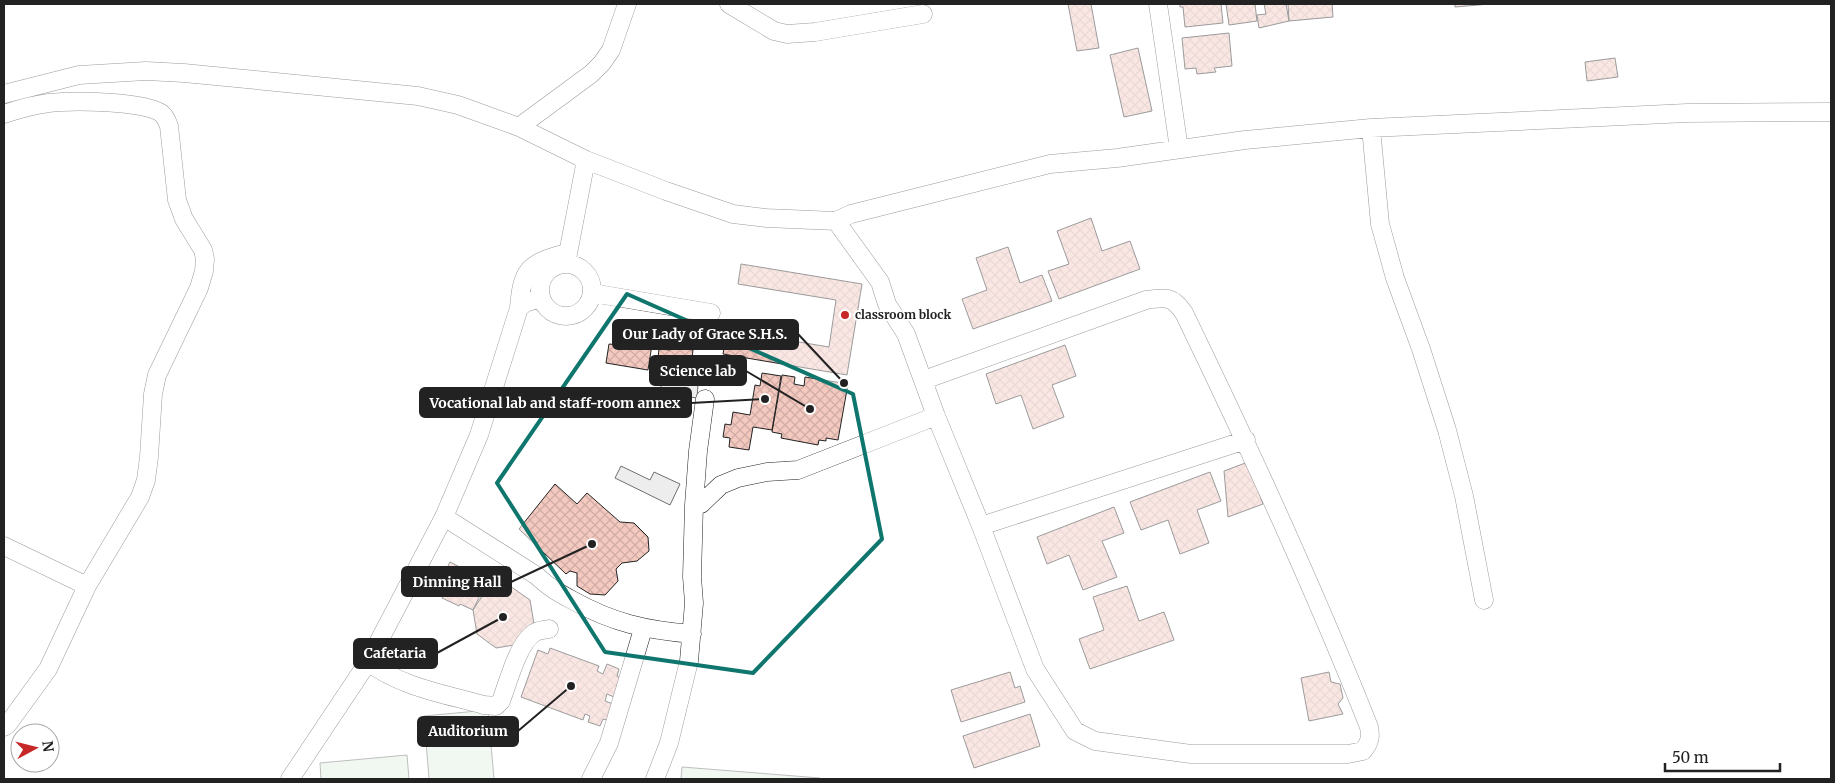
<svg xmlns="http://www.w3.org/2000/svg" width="1835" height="783" viewBox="0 0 1835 783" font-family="Merriweather,serif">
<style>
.green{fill:#e0efe3;stroke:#6f6f6f}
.parking{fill:#ededed;stroke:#6f6f6f}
.building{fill:url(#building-cross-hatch);stroke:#222}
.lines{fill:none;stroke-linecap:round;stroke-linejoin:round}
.minor-casing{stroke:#222;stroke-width:19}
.minor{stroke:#fff;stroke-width:18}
.marked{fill:none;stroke:#0f766e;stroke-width:4;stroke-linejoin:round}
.poi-dot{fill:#c62828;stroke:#fff;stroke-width:2}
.labels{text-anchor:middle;stroke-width:4;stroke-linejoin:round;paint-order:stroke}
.poi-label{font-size:12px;font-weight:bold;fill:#222;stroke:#fff;text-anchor:start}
.leader{fill:none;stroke:#222;stroke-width:2}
.callout-dot{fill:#222;stroke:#fff;stroke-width:2}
.callout{fill:#222;stroke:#222;stroke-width:2}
.callout-label{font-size:14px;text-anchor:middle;font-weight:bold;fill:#fff}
</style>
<defs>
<pattern id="building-cross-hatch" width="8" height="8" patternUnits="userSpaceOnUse" patternTransform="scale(1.25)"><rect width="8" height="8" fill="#f3c9c0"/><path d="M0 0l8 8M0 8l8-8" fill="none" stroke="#d0aca5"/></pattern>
</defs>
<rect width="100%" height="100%" fill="#fff"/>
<path class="green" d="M488 710 494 779H429L424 716Z
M407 755 409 779H321L320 763Z
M682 767 820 778V779H681Z"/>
<path class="parking" d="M662 380 698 385 697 398 660 393Z
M621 466 650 480 654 472 680 484 670 505 615 478Z"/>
<path class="building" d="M1068 4H1091L1099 48 1077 51Z
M1180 4H1221L1223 23 1185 27 1183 7H1180Z
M1226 4H1255L1257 21 1229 25Z
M1264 4H1286L1289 21 1259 28 1257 15 1266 14Z
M1288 4H1332L1333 17 1289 21Z
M1455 4H1490L1455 7Z
M1229 33 1232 66 1214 68 1216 72 1197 74 1196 68 1185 69 1182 38Z
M1138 48 1152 111 1124 117 1110 55Z
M1615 58 1618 77 1587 81 1585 62Z
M1091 218 1102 251 1130 241 1140 269 1059 299 1048 271 1069 264 1057 231Z
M1008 247 1020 283 1042 275 1052 301 973 329 962 299 987 290 976 258Z
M741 264 862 284 847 375 723 354 727 330 829 347 836 300 738 284Z
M632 328 654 332 648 370 606 363 609 344 619 345 620 336 630 338Z
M676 338 688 340 687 349 693 350 692 358 703 359 701 381 656 376 659 349 670 350 671 345H675Z
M1065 345 1076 376 1052 385 1064 417 1033 429 1021 395 996 404 986 374Z
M762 373 781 376 772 430 753 427 749 450 729 447 730 438 723 437 725 424 731 425 733 412 750 415 755 385 760 386Z
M782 375 795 377 794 384 804 386 805 377 848 384 838 440 826 438V441L819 440 818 445 781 438 782 434 772 432Z
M1248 462 1263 504 1228 517 1224 471Z
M1210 472 1221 501 1197 510 1209 543 1180 554 1168 520 1141 530 1130 502Z
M555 484 577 504 587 493 620 522 634 523 648 537 649 551 637 561 622 563 616 569 618 581 605 595 590 594 577 586V573L570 571 566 574 519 529Z
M1114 507 1124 533 1102 541 1117 577 1083 590 1069 555 1047 564 1037 537Z
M450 562 487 581 473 610 460 604 459 606 442 598 444 595 436 591Z
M510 586 530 600 534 624 520 644 496 648 477 634 473 610 486 590Z
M1127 586 1139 621 1164 612 1174 640 1090 669 1079 639 1104 630 1093 597Z
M550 648 599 666 597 671 603 674 607 664 619 669 617 676 621 678 614 697 607 694 605 701 613 704 607 720 603 719 600 726 588 722 590 716 585 714 583 720 521 697 538 650 548 654Z
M1010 672 1015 688 1020 686 1025 702 961 722 951 690Z
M1329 672 1331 682 1340 684 1343 698 1338 704 1343 714 1309 721 1301 678Z
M1030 714 1040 746 974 768 963 736Z"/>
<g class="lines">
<g class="minor-casing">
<path id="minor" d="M729 4 774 31 787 34 815 32 923 14
M1158 4 1179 149
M4 94 79 75 146 71 184 73 418 96 458 105 519 127 586 160 666 191 733 214 766 218 836 221 851 214 1050 164 1117 158 1245 140 1371 128 1687 113 1831 112
M4 114C19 109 33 105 49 103 72 100 142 101 161 113 166 117 167 121 169 126L177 200 184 219 203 250 205 259 204 271 199 288 157 375 153 394 149 457 146 480 140 497 87 586 48 669 8 724 4 727
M519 127 591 74 602 63 611 50 627 4
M1371 128 1380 224 1395 278 1421 349 1447 430 1464 496 1484 600
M836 221 880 282 887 304 906 334 936 416 981 526 1035 669 1075 731 1095 741 1191 754H1348L1363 751C1370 742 1371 737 1369 727 1313 586 1250 449 1184 313 1173 296 1165 297 1146 300L924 380
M566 264 586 160
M540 290a26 26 0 1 1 52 0a26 26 0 1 1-52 0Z
M592 293 711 313
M519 308C522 271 527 264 563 254
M694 505 701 504 721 485 738 478 767 472 798 470 936 416
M444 517 537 576C548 587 559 593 572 600 613 623 646 630 692 634
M981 526 1246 440
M4 546 87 586
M368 662C401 687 445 694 484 705L496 706 501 701C508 683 518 643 534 633 538 630 544 630 549 629
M290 779 368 662 444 517 479 435 519 308 525 303 541 298
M591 779 609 743 643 629
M655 779 669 743 689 661 694 603 692 577 694 505 698 451 705 399"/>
</g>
<use href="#minor" class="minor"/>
</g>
<path d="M0 0H1835V783H0ZM627 294 853 394 882 539 753 673 605 652 497 483Z" fill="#fff" fill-opacity=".55" fill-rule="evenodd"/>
<path class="marked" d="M627 294 853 394 882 539 753 673 605 652 497 483Z"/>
<circle class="poi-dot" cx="845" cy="315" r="5"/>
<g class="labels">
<g class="poi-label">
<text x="855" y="319">classroom block</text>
</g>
</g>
<path class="leader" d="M844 383L798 334M810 409L746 371M765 399L691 403M592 544L511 582M503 617L437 653M571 686L518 731"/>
<g class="callout-dot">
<circle cx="844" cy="383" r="5"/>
<circle cx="810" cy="409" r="5"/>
<circle cx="765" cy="399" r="5"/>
<circle cx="592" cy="544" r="5"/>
<circle cx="503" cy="617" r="5"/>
<circle cx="571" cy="686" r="5"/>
</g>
<g class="callout">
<rect x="613" y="320" width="185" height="29" rx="5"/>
<rect x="650" y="356" width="96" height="29" rx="5"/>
<rect x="420" y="388" width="271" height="29" rx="5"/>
<rect x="402" y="567" width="109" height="29" rx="5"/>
<rect x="354" y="639" width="83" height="29" rx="5"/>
<rect x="418" y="717" width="100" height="29" rx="5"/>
</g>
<g class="callout-label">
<text x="705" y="339">Our Lady of Grace S.H.S.</text>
<text x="698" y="376">Science lab</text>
<text x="555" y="408">Vocational lab and staff-room annex</text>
<text x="457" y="587">Dinning Hall</text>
<text x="395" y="658">Cafetaria</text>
<text x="468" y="736">Auditorium</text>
</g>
<rect width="1835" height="783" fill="none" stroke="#222222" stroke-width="10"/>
<g transform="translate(35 748) rotate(83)"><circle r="24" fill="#ffffff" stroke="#a7a7a7"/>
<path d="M0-4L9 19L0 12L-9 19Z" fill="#c62828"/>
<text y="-8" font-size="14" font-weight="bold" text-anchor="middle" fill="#222222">N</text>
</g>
<path d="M1665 763v8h115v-8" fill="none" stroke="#222222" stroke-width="2.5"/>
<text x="1672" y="763" font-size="15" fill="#222222" stroke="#ffffff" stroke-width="4" paint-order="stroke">50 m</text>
</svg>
